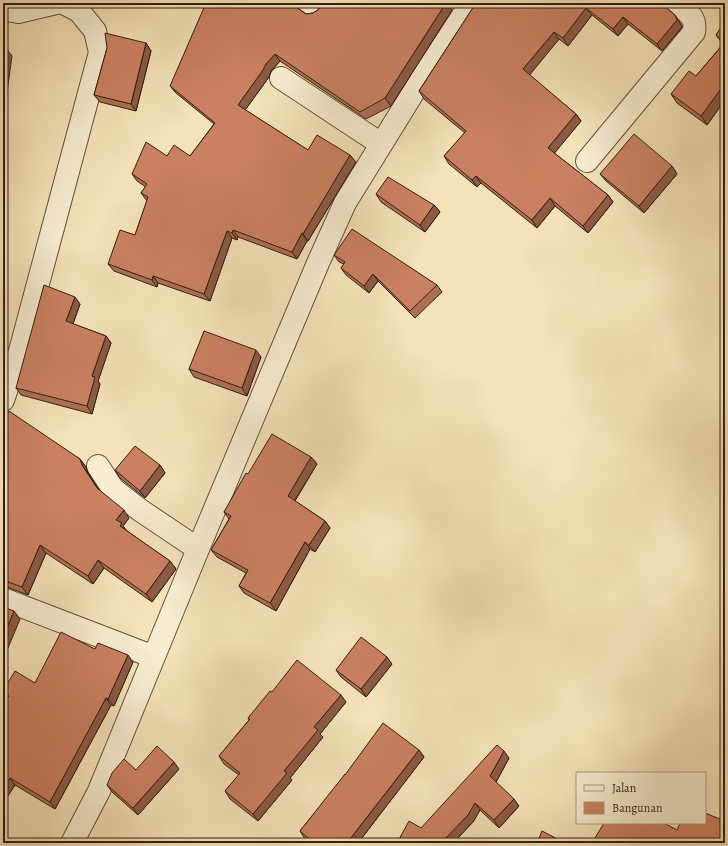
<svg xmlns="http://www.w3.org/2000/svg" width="728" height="846" viewBox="0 0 728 846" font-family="Alegreya,serif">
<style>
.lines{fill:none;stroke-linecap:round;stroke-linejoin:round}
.minor-casing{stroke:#624f3c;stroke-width:24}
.minor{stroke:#f8edd1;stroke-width:22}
.wall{fill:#ae6f53;stroke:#321e13}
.shaded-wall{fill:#8d5a44;stroke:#321e13}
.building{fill:#ca8161;stroke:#321e13}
</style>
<rect width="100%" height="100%" fill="#f4e3b8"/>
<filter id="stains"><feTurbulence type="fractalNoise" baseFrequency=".005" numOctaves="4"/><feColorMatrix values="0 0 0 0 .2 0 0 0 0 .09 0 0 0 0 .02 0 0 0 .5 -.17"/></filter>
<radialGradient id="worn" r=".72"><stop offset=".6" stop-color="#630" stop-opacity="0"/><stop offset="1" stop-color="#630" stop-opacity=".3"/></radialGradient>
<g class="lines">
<g class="minor-casing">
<path id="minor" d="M307 3 314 9
M3 9 18 12 56 3
M281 78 381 144
M587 161 694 32C697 16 686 11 675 3
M3 400 20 351 100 52 95 31 79 11 63 3
M98 466 113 489 140 510 198 549
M3 599 154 657
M72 843 99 791 198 549 318 263 345 203 421 80 471 3"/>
</g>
<use href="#minor" class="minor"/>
</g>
<path class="wall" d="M295 3V6L306 14 313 13 318 10 321 4V3H447L452 10 391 106 366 119 280 61 271 71 269 77 245 110 308 150 356 162 308 241H307L297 259 238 237 237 240 232 238 210 301 158 283 157 287 114 271 108 264 135 235 147 201 141 193 146 187 137 181 132 174 167 156H190L214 124 176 93 170 86Z
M476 3 663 5 675 15 680 23 682 27 662 51 628 24 618 36 592 15 568 46 559 39 529 75 576 114 581 121 554 153 608 195 613 202 588 233 555 206 537 228 481 183 477 187 449 164 444 156 465 133 424 99 419 91Z
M725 22V100L707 125 677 103 671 94 696 76 723 44 716 35Z
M146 43 151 51 136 111 100 102 94 95 107 48Z
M672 166 677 174 644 213 606 181 600 174Z
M376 194 434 205 440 212 425 232 381 202Z
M334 255 437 285 442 292 415 318 378 281 369 293 346 275 341 268 344 264 339 262Z
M80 304 73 324 106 336 111 343 98 381 100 384 92 414 21 395 16 388Z
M261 357 247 396 194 377 189 369Z
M3 421 80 459 86 467 88 473 98 489 129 518 123 526 127 531 170 561 176 569 152 602 104 568 93 584 46 553 28 595 7 587H3Z
M311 457 317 464 295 501 325 521 330 528 315 552 310 549 276 611 244 593 239 586 246 573 217 557 211 550 229 519 224 512 248 474Z
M160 465 165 473 145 498 120 478 115 470Z
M95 649 133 662 114 706 111 705 55 809 15 785 3 803V705L7 699 3 694V691L35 683Z
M392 664 366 697 341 677 336 670Z
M272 692 346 702 320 734 323 737 290 778 292 780 258 821 230 799 225 791 239 775 224 764 219 756 249 720 248 718Z
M419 750 424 757 358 843H310L305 839 300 831 345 775Z
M509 758 496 782 519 806 499 828 480 810 473 822 453 843H397L421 828Z
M179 769 138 815 112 792 107 785 136 770Z"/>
<path class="shaded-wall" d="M446 3H447L452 10 391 106 385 98Z
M697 3H701L699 6Z
M586 8 592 15 568 46 563 38Z
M675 15 680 23 682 27 662 51 657 44Z
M623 17 628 24 618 36 613 29Z
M554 32 559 39 528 77 523 69Z
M146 43 151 51 136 111 131 104Z
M5 47 12 56 3 121V62Z
M275 54 280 61 271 71 269 77 243 113 238 105 266 64Z
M723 86 725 89V100L707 125 701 116Z
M576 114 581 121 553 155 548 148Z
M350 155 356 162 308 241 303 234Z
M672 166 677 174 644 213 639 206Z
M476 176 481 183 477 187 472 180Z
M608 195 613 202 588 233 583 226Z
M550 198 555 206 537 228 532 220Z
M434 205 440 212 425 232 420 225Z
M233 230 238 237 237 240 232 233Z
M227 231 232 238 210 301 204 294Z
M302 233 307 241 297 259 292 252Z
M373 274 378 281 369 293 364 286Z
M153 276 158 283 157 287 152 280Z
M75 297 80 304 71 329 66 321Z
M106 336 111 343 98 381 100 384 92 414 87 406 92 376Z
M256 350 261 357 247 396 242 388Z
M311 457 317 464 293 503 288 496Z
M80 459 86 467 88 473 103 496 82 465Z
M160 465 165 473 145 498 140 491Z
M124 510 129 518 123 526 127 531 126 534 116 520Z
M325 521 330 528 315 552 309 545Z
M305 542 310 549 276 611 270 603Z
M40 545 46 553 28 595 22 587Z
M98 560 104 568 93 584 88 576Z
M170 561 176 569 152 602 146 594Z
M14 611 20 619 3 660V638Z
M128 655 133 662 114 706 108 699Z
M387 657 392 664 366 697 361 689Z
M341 695 346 702 320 734 323 737 290 778 292 780 258 821 253 814 284 771 314 727Z
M106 698 111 705 55 809 50 802Z
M419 750 424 757 358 843H347Z
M504 751 509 758 495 784 490 776Z
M174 762 179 769 138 815 133 808Z
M10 778 15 785 3 803V788Z
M514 799 519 806 499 828 494 820Z
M475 803 480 810 473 822 453 843H446L444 840Z"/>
<path class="building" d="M206 3H292L293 5 306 14 313 13 318 10 321 4V3H446L385 98 360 112 275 54 266 64 263 70 238 105 308 150 317 135 350 155 303 234 302 233 292 252 233 230 232 233 227 231 204 294 153 276 152 280 108 264 120 230 135 235 148 197 141 193 147 184 132 174 146 142 167 156 174 145 190 156 215 123 170 86Z
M476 3H661L675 15 677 20 657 44 623 17 613 29 586 8 563 38 554 32 523 69 576 114 548 148 608 195 583 226 550 198 532 220 476 176 472 180 444 156 466 131 419 91Z
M725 22V88L723 86 701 116 671 94 689 71 696 76 725 42 716 35Z
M105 33 146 43 131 104 94 95 107 48Z
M3 46 5 47 3 62Z
M634 134 672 166 639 206 600 174Z
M388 177 434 205 420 225 376 194Z
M352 229 437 285 410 311 373 274 364 286 341 268 345 262 334 255Z
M44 285 75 297 66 321 106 336 92 376 95 377 87 406 16 388Z
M204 331 256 350 242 388 189 369Z
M9 411 80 459 82 465 97 488 124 510 116 520 122 523 120 526 170 561 146 594 98 560 88 576 40 545 22 587 3 580V421Z
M272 434 311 457 288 496 325 521 309 545 305 542 270 603 239 586 248 570 211 550 231 516 224 512 246 473 248 474Z
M135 446 160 465 140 491 115 470Z
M3 607 14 611 3 638Z
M61 632 95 649 98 643 128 655 108 699 106 698 50 802 10 778 3 788V705L9 696 3 693V691L15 671 35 683Z
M361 637 387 657 361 689 336 670Z
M297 660 341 695 314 727 318 730 284 771 287 773 253 814 225 791 240 773 219 756 250 719 248 718 270 691 272 692Z
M383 723 419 750 347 843H314L300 831 345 774V775Z
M497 745 504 751 490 776 514 799 494 820 475 803 468 815 444 840 449 843H397L409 821 421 828Z
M157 746 174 762 133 808 107 785 112 773 124 759 136 770Z
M705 813 725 821V843H592L604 823H664L677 830 680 823H705Z
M542 831 565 843H537Z
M3 836 17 843H3Z"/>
<rect width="728" height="846" fill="none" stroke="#f4e3b8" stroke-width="16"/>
<rect x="4" y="4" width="720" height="838" fill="none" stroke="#321e13" stroke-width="2"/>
<rect x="8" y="8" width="712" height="830" fill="none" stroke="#321e13"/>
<rect x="576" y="772" width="130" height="52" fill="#f8edd1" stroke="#a99a85"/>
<rect x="584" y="785" width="20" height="6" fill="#f8edd1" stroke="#a99a85"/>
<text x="612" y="792" font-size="12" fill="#321e13">Jalan</text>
<rect x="584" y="802" width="20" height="12" fill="#ca8161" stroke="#a99a85"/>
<text x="612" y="812" font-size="12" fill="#321e13">Bangunan</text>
<rect width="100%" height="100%" filter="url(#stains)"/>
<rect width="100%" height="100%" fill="url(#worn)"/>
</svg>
